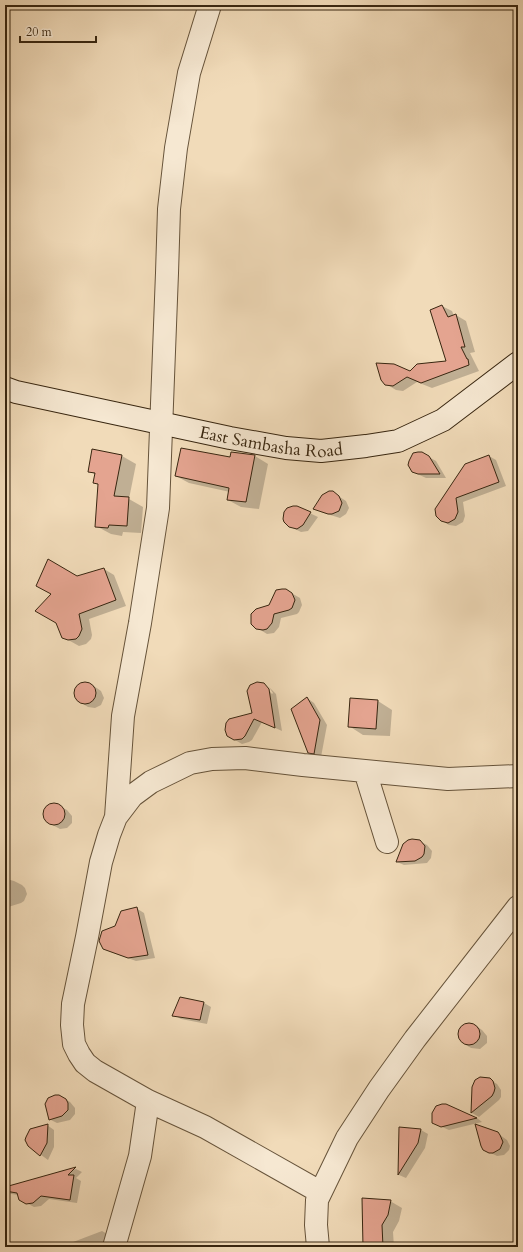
<svg xmlns="http://www.w3.org/2000/svg" width="523" height="1252" viewBox="0 0 523 1252" font-family="Cardo,serif">
<style>
.shadow{fill:#0003}
.building{fill:#e4a490;stroke:#382610}
.lines{fill:none;stroke-linecap:round;stroke-linejoin:round}
.street-casing{stroke:#66533a;stroke-width:24}
.secondary-casing{stroke:#382610;stroke-width:24}
.street{stroke:#f6e8d2;stroke-width:22}
.secondary{stroke:#f6e8d2;stroke-width:22}
.labels{text-anchor:middle;stroke-width:4;stroke-linejoin:round;paint-order:stroke}
.street-label{font-size:17px;fill:#382610;stroke:#f6e8d2}
</style>
<rect width="100%" height="100%" fill="#f1dbb9"/>
<filter id="stains"><feTurbulence type="fractalNoise" baseFrequency=".005" numOctaves="4"/><feColorMatrix values="0 0 0 0 .2 0 0 0 0 .09 0 0 0 0 .02 0 0 0 .5 -.17"/></filter>
<radialGradient id="worn" r=".72"><stop offset=".6" stop-color="#630" stop-opacity="0"/><stop offset="1" stop-color="#630" stop-opacity=".3"/></radialGradient>
<path class="shadow" d="M442 306 452 311 454 316 456 315 466 321 475 352 470 353 479 371 432 388 417 382 403 391 396 390 386 384 410 372 447 362Z
M93 450 122 456 136 464 129 499 143 507 141 533 123 532 122 536 111 534 96 526 99 485 94 482 96 475 89 471Z
M232 453 255 456 268 464 259 509 241 507 228 500 230 492 189 483 176 476 231 459Z
M422 453 436 461 446 478H426L413 472Z
M489 456 496 460 506 486 463 502 465 516 463 522 456 526 449 525 441 520 465 465Z
M332 492 346 501 349 508 346 514 340 518 321 512 314 508Z
M297 507 318 517 308 531 301 532 293 528Z
M104 569 114 575 126 606 89 619 92 635 91 639 86 644 79 646 63 637 77 577Z
M286 590 300 598 302 605 299 612 297 614 281 618 279 627 274 633 267 634 254 626 251 620 252 614 269 606Z
M84 683 91 684 101 691 104 698 101 705 95 708 88 707 77 700 76 697 75 691 78 686Z
M264 684 266 686H265L272 694 273 693 269 687 276 694 282 731 262 722 252 740 249 742 242 744 228 736 253 714Z
M307 698 314 703 327 725 321 757H316L309 752Z
M351 699 378 701 392 710 390 736 363 735 349 726Z
M56 804 67 810 72 816V823L67 828 60 829 49 823 44 819 45 809 47 805Z
M419 841 427 845 432 851 431 858 427 863 404 865 397 862Z
M7 879 14 881 22 885 25 888 27 894 24 901 21 903 5 908V880Z
M136 908 144 913 155 958 136 961 111 952 103 948 116 926Z
M204 1003 211 1007 207 1024 181 1019 174 1015Z
M468 1024 475 1025 482 1030 487 1036V1043L480 1049 471 1048 464 1044 459 1039 460 1030Z
M489 1079 497 1084 501 1090V1097L499 1100 479 1117 472 1113 473 1087Z
M62 1097 70 1102 75 1108V1114L70 1120 57 1123 49 1119Z
M446 1105 477 1118 482 1122 449 1130 440 1126Z
M47 1125 54 1130V1147L48 1160 29 1146Z
M400 1128 421 1130 428 1134 425 1148 406 1178 399 1175Z
M497 1133 507 1140 510 1146 509 1150 504 1155 497 1156 483 1149Z
M76 1169 82 1172 76 1178 81 1181 77 1203 49 1199 41 1206 34 1207 23 1201 18 1195 5 1193V1188Z
M390 1201 402 1208 399 1221 393 1232 394 1247H364Z
M102 1231 109 1235 111 1239 101 1247H60Z"/>
<path class="building" d="M442 305 448 317 456 314 465 347H461L467 359H468L469 365 421 383 407 377 393 386 385 385 381 380 376 363 394 364 410 371 417 364 446 361 430 310Z
M181 448 230 457 231 452 255 455 246 502 227 500 229 488 175 476Z
M92 449 122 455 114 496 129 497 127 526 109 525 108 528 95 527 98 484 93 483 95 473 88 472Z
M418 452H422L429 456 440 474H418L412 472 408 465 409 461 413 453Z
M489 455 499 482 456 498 458 512 455 519 448 523 441 521 436 516 435 509 465 464Z
M329 491H333L339 496 342 503 339 511 332 514H328L313 509 322 495Z
M293 506H297L311 512 303 525 297 529 289 527 284 522 283 519 284 512 287 508Z
M48 559 77 576 104 568 116 600 79 614 82 629 79 636 76 639 68 640 62 638 56 623 35 611 51 594 36 586Z
M282 589H286L292 593 295 600 292 608 289 610 274 614 272 623 267 629 263 630 256 629 251 624V614L256 609 269 605 276 590Z
M74 693a11 11 0 1 1 22 0a11 11 0 1 1-22 0Z
M257 682 264 683 269 689 275 728 254 719 245 736 242 739 234 740 227 736 225 730 226 723 229 719 252 713 247 691 250 685Z
M307 697 320 720 314 754 308 753 291 709Z
M350 698 378 700 376 729 348 727Z
M43 814a11 11 0 1 1 22 0a11 11 0 1 1-22 0Z
M412 839 420 840 425 846 424 854 422 857 415 861 396 862 403 844 408 840Z
M137 907 148 955 128 958 103 949 99 941 102 931 115 926 121 911Z
M180 997 204 1002 200 1020 172 1016Z
M458 1034a11 11 0 1 1 22 0a11 11 0 1 1-22 0Z
M480 1077 490 1078 493 1081 495 1088 494 1092 492 1096 471 1113 472 1087 475 1080Z
M55 1095H59L66 1099 68 1103V1110L62 1116 49 1120 45 1104 48 1098Z
M442 1104H446L477 1118 441 1127 432 1123V1113L436 1106Z
M48 1124 47 1143 40 1156 28 1146 25 1140 26 1137 30 1129Z
M475 1124 498 1132 500 1135 503 1142 500 1149 493 1153H489L483 1150 481 1146Z
M399 1127 421 1129 418 1143 398 1175Z
M76 1167 68 1175H74L70 1200 41 1196 33 1203 26 1204 19 1200 17 1193 5 1191V1187Z
M362 1198 391 1200 388 1215 382 1225 383 1247H363Z"/>
<g class="lines">
<g class="street-casing">
<path id="street" d="M365 771 387 842
M116 817 123 716 140 623 158 508 167 273 169 209 176 148 189 73 210 5
M320 1192 205 1127 148 1101 95 1071 85 1063 79 1054 74 1044 72 1025 73 1004 87 937 101 862 109 835 116 817 132 796 151 782 190 763 212 759 245 758 303 765 448 779 518 776
M114 1247 140 1156 148 1101
M318 1247 316 1225 317 1200 347 1138 379 1089 415 1039 518 907"/>
</g>
<g class="secondary-casing">
<g id="secondary">
<path id="s1" d="M5 388 16 392 230 438 286 448 321 451 366 446 398 441 443 420 518 363"/>
</g>
</g>
<use href="#street" class="street"/>
<use href="#secondary" class="secondary"/>
</g>
<g class="labels">
<g class="street-label">
<text dy="6" stroke="none"><textPath href="#s1" startOffset="272">East Sambasha Road</textPath></text>
</g>
</g>
<rect width="523" height="1252" fill="none" stroke="#f1dbb9" stroke-width="20"/>
<rect x="6" y="6" width="511" height="1240" fill="none" stroke="#382610" stroke-width="2"/>
<rect x="10" y="10" width="503" height="1232" fill="none" stroke="#382610"/>
<path d="M20 36v6h76v-6" fill="none" stroke="#382610" stroke-width="2"/>
<text x="26" y="36" font-size="12" fill="#382610" stroke="#f6e8d2" stroke-width="3" paint-order="stroke">20 m</text>
<rect width="100%" height="100%" filter="url(#stains)"/>
<rect width="100%" height="100%" fill="url(#worn)"/>
</svg>
